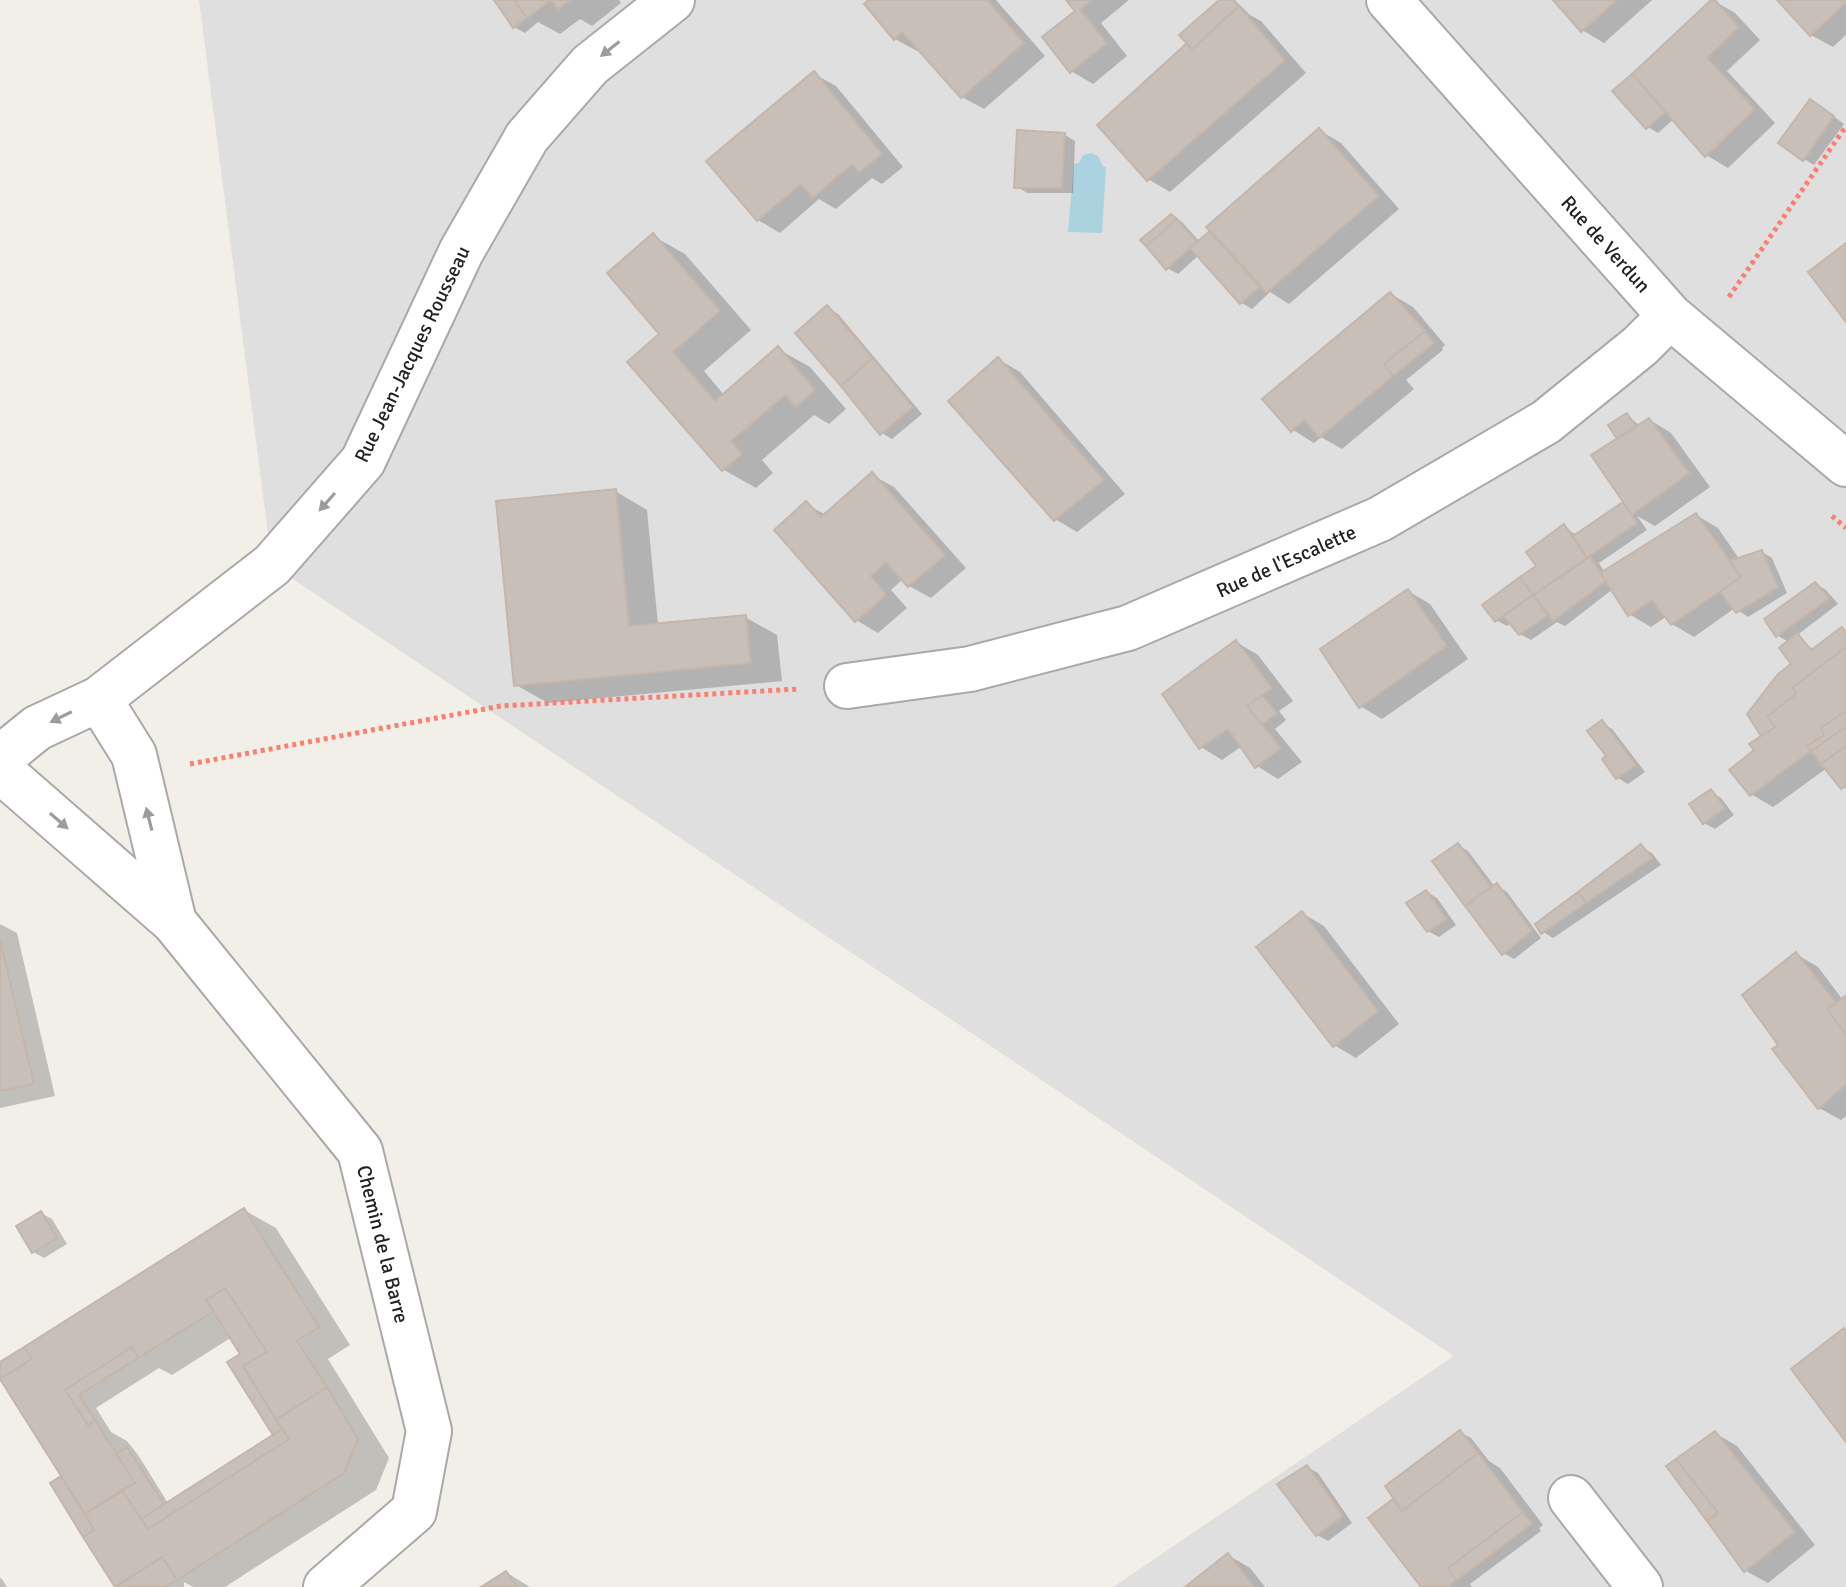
<svg xmlns="http://www.w3.org/2000/svg" width="1846" height="1587" viewBox="0 0 1846 1587" font-family="Signika,sans-serif">
<style>
.residential{fill:#e0dfdf}
.water{fill:#aad3df}
.shadow{fill:#0003;fill-rule:evenodd}
.building{fill:#c7bfb8;stroke:#c4b6ab;stroke-width:2}
.lines{fill:none;stroke-linecap:round;stroke-linejoin:round}
.minor-casing{stroke:#a9a9a9;stroke-width:48}
.path{stroke:#fa8072;stroke-width:5;stroke-dasharray:4 4;stroke-linecap:butt}
.minor{stroke:#fff;stroke-width:44}
.oneway{fill:#9c9c9c}
.labels{text-anchor:middle;stroke-width:7;stroke-linejoin:round;paint-order:stroke}
.street-label{font-size:20px;fill:#222;stroke:#fff}
</style>
<rect width="100%" height="100%" fill="#f2efe9"/>
<path class="residential" d="M199 0H1846V1587H1113L1454 1356 272 565Z"/>
<path class="water" d="M1091 153 1098 156 1103 166 1106 167 1102 233 1068 232 1074 164 1079 163 1083 155Z"/>
<path class="shadow" d="M497 0H619L621 3 592 26 580 19 560 34 538 22 525 33 514 27Z
M871 0H996L1045 56 984 109 962 97 920 49 917 51 895 39Z
M1068 0H1129L1101 23 1127 56 1093 84 1071 71 1078 11Z
M1222 0H1235L1250 15 1261 21 1306 73 1170 192 1148 179 1190 43Z
M1556 0H1652L1604 43 1582 30Z
M1779 0H1846V35L1833 47 1811 35Z
M1714 1 1735 13 1760 40 1727 71 1775 123 1728 168 1706 155 1674 119 1658 133 1648 127Z
M814 74 836 86 903 167 882 184 872 178 836 209 819 199 780 233 758 220 709 161Z
M1821 107 1844 124 1814 165 1804 159Z
M1319 130 1341 143 1399 209 1289 304 1270 292 1252 309 1242 303 1199 255 1178 274 1167 268 1172 216 1182 222 1200 242Z
M1065 135 1075 141 1073 193H1027L1016 186Z
M653 236 685 254 751 330 704 371 724 395 778 349 810 367 846 409 829 424 814 415 762 460 773 473 756 488 724 470 662 334Z
M1391 294 1413 307 1445 345 1442 348 1443 350 1406 380 1414 389 1342 449 1321 437 1314 443 1293 430Z
M828 308 838 314 922 414 892 439 882 433Z
M998 359 1020 372 1125 494 1077 532 1055 519Z
M1627 415 1640 426 1650 420 1671 433 1710 487 1655 526 1637 516 1647 530 1599 563 1605 573 1696 515 1718 528 1740 560 1762 552 1772 558 1787 593 1748 617 1735 608 1694 637 1672 624 1666 617 1651 627 1629 614 1613 589 1565 626 1557 622 1531 640 1520 634 1512 623 1507 626 1496 620 1538 566 1564 526 1577 536 1624 505 1630 509 1620 440Z
M872 475 894 487 966 568 931 598 909 586 903 579 891 590 907 608 878 633 856 620 806 504 826 515Z
M615 491 647 510 658 625 745 617 777 635 782 681 548 703 516 685Z
M1816 584 1826 590 1838 604 1796 636 1814 650 1842 629 1846 632V789L1827 768 1773 807 1751 794 1784 723 1763 734 1794 665 1789 642 1778 636Z
M1408 591 1430 604 1468 659 1382 719 1360 706Z
M1236 642 1258 655 1293 701 1279 711 1286 720 1275 729 1302 762 1278 779 1257 766 1242 746 1222 760 1201 747Z
M1602 723 1612 729 1645 772 1628 784 1618 778 1609 757Z
M1711 792 1721 798 1734 815 1715 829 1704 823Z
M1458 845 1468 851 1495 887 1497 885 1507 892 1541 938 1514 959 1503 953 1435 862Z
M1641 847 1652 853 1661 865 1553 938 1543 932Z
M1427 892 1437 898 1456 925 1439 937 1428 931Z
M1302 913 1324 926 1399 1024 1356 1058 1334 1045Z
M0 924 17 933 55 1096 0 1108Z
M1796 954 1818 967 1843 1000H1846V1116L1841 1120 1819 1108 1780 1046Z
M244 1210 276 1228 350 1345 328 1359 389 1458 376 1490 225 1587H193L184 1582V1587H118L53 1484 61 1479 67 1482 0 1376V1365ZM232 1337 243 1354 276 1436 168 1503 138 1455 127 1441 111 1432 96 1408 159 1368 172 1375Z
M41 1213 52 1219 67 1244 44 1258 33 1252Z
M1460 1432 1471 1438 1489 1461 1500 1468 1543 1525 1539 1528 1541 1531 1470 1584 1472 1587H1423L1393 1501 1400 1505Z
M1715 1433 1737 1446 1815 1545 1768 1583 1746 1571 1669 1466Z
M1307 1467 1318 1473 1352 1523 1328 1541 1317 1535Z
M1228 1555 1250 1568 1265 1587H1188Z
M507 1573 530 1587H485Z
M0 1578 2 1579 7 1587H0Z"/>
<path class="building" d="M494 0H514L527 18 513 28Z
M514 0H551L527 18Z
M551 0H570L558 9Z
M868 0H987L1024 43 961 98 902 32 894 40 864 4Z
M1066 0H1092L1080 10 1107 43 1070 73 1042 37 1075 11Z
M1219 0H1233L1239 6 1192 49 1179 35Z
M1553 0H1617L1581 32Z
M1711 0H1715L1739 27 1707 58 1755 109 1705 157 1632 74Z
M1777 0H1846V3L1810 36Z
M1239 6 1285 60 1147 181 1097 125 1187 43 1192 49Z
M814 71 882 154 859 173 852 164 813 198 801 184 757 221 706 161Z
M1632 74 1666 112 1646 129 1612 91Z
M1810 99 1834 116 1803 161 1778 143Z
M1319 128 1379 196 1266 293 1206 227Z
M1017 130 1065 133 1062 188H1014Z
M1171 214 1177 219 1146 246 1140 240Z
M1177 219 1197 242 1166 270 1146 246Z
M1210 231 1261 286 1240 304 1190 248Z
M653 233 720 311 673 352 715 401 778 346 815 390 796 407 785 395 731 441 742 454 722 471 627 362 659 334 607 273Z
M1846 243V322L1808 272Z
M1390 292 1425 331 1384 364 1393 376 1319 438 1304 420 1291 432 1262 399Z
M827 305 873 358 841 386 795 333Z
M1425 331 1434 343 1393 376 1384 364Z
M998 357 1104 480 1054 521 948 401Z
M873 358 913 407 880 435 841 386Z
M1627 413 1636 427 1617 439 1608 425Z
M1649 418 1689 473 1632 515 1591 455Z
M872 472 945 555 908 587 886 563 871 576 886 595 855 622 774 530 806 501 821 517Z
M616 489 629 626 746 615 751 663 514 686 496 501Z
M1623 502 1637 523 1587 558 1573 536Z
M1696 513 1741 577 1671 625 1652 600 1628 616 1600 573Z
M1564 524 1587 558 1533 595 1520 577 1536 566 1526 552Z
M1762 550 1778 587 1736 613 1720 592 1741 577 1729 561Z
M1590 557 1606 581 1553 621 1533 595Z
M1520 577 1533 595 1495 622 1482 605Z
M1815 582 1829 598 1776 637 1764 619Z
M1408 589 1447 646 1359 708 1320 649Z
M1533 595 1549 615 1519 635 1503 616Z
M1842 627 1846 632V647L1793 687 1796 694 1767 717 1775 727 1761 736 1747 714 1778 674 1791 664 1779 648 1797 633 1811 650Z
M1236 640 1272 688 1247 706 1281 748 1255 768 1228 729 1199 749 1162 694Z
M1846 647V711L1821 728 1824 735 1807 746 1811 751 1750 796 1729 770 1754 750 1749 744 1775 727 1767 717 1796 694 1793 687Z
M1262 695 1277 713 1262 725 1247 706Z
M1846 711V727L1811 751 1807 746 1824 735 1821 728Z
M1602 720 1636 765 1616 779 1602 759 1606 756 1587 731Z
M1846 727V746L1821 764 1811 751Z
M1846 746V785L1841 789 1821 764Z
M1711 789 1725 808 1703 824 1689 804Z
M1458 843 1491 887 1465 906 1432 861Z
M1641 844 1652 858 1586 903 1578 892Z
M1497 883 1532 931 1502 955 1465 906Z
M1426 890 1447 919 1427 932 1406 903Z
M1578 892 1586 903 1541 934 1535 924Z
M1302 911 1378 1011 1333 1047 1256 947Z
M0 939 34 1084 0 1091Z
M1796 952 1836 1003 1827 1009 1846 1035V1085L1818 1109 1772 1049 1778 1045 1742 995Z
M1845 996 1846 998V1035L1827 1009Z
M244 1208 319 1327 297 1341 327 1387 276 1420 243 1366 267 1352 225 1288 206 1300 214 1311 138 1358 132 1347 65 1390 88 1425 95 1420 135 1483 85 1514 0 1379 32 1359 24 1347Z
M41 1211 57 1238 32 1253 16 1226Z
M225 1288 267 1352 243 1366 282 1429 273 1435 227 1362 240 1354 206 1300Z
M1844 1328 1846 1331V1442L1791 1369Z
M24 1347 32 1359 0 1379V1362Z
M132 1347 138 1358 79 1395 95 1420 88 1425 65 1390Z
M327 1387 358 1439 344 1473 177 1580 162 1557 115 1587 83 1537 94 1530 85 1514 122 1490 148 1529 289 1439 276 1420Z
M282 1429 289 1439 148 1529 141 1519Z
M1460 1430 1478 1453 1402 1511 1385 1486Z
M1715 1431 1795 1532 1744 1572 1707 1521 1718 1513 1676 1459Z
M127 1447 164 1504 141 1519 122 1490 135 1483 116 1454Z
M1478 1453 1523 1512 1448 1568 1456 1581 1448 1587H1421L1368 1518 1393 1499 1402 1511Z
M1676 1459 1718 1513 1707 1521 1666 1466Z
M1307 1465 1343 1516 1316 1536 1277 1484Z
M61 1476 94 1530 83 1537 50 1483Z
M1523 1512 1532 1524 1456 1581 1448 1568Z
M1228 1553 1254 1587H1185Z
M162 1557 177 1580 165 1587H116Z
M506 1571 517 1587H481Z"/>
<g class="lines">
<g class="minor-casing">
<path id="minor" d="M1389 0 1670 316 1846 464
M847 686 970 669 1128 628 1380 519 1546 422 1640 346 1670 316
M0 758 37 728 99 699 272 565 363 461 461 252 527 137 590 65 672 0
M0 770 174 922 134 755 99 699
M174 922 360 1151 429 1431 414 1511 326 1587
M1571 1498 1640 1587"/>
</g>
<path class="path" d="M1729 297 1846 126
M1832 516 1846 528
M190 764 501 706 799 689"/>
<use href="#minor" class="minor"/>
</g>
<defs><path id="oneway-solid" d="M-6-.8H1V-3.2L6.5 0L1 3.2V.8H-6Z" transform="scale(2)"/></defs>
<g class="oneway">
<use href="#oneway-solid" transform="translate(610 49) rotate(142)"/>
<use href="#oneway-solid" transform="translate(327 502) rotate(131)"/>
<use href="#oneway-solid" transform="translate(61 717) rotate(154)"/>
<use href="#oneway-solid" transform="translate(149 819) rotate(-104)"/>
<use href="#oneway-solid" transform="translate(59 821) rotate(41)"/>
</g>
<g class="labels">
<g class="street-label">
<text transform="translate(1606 244) rotate(48)" y="7">Rue de Verdun</text>
<text transform="translate(412 354) rotate(-64)" y="7">Rue Jean-Jacques Rousseau</text>
<text transform="translate(1286 561) rotate(-24)" y="7">Rue de l'Escalette</text>
<text transform="translate(383 1244) rotate(76)" y="7">Chemin de la Barre</text>
</g>
</g>
</svg>
